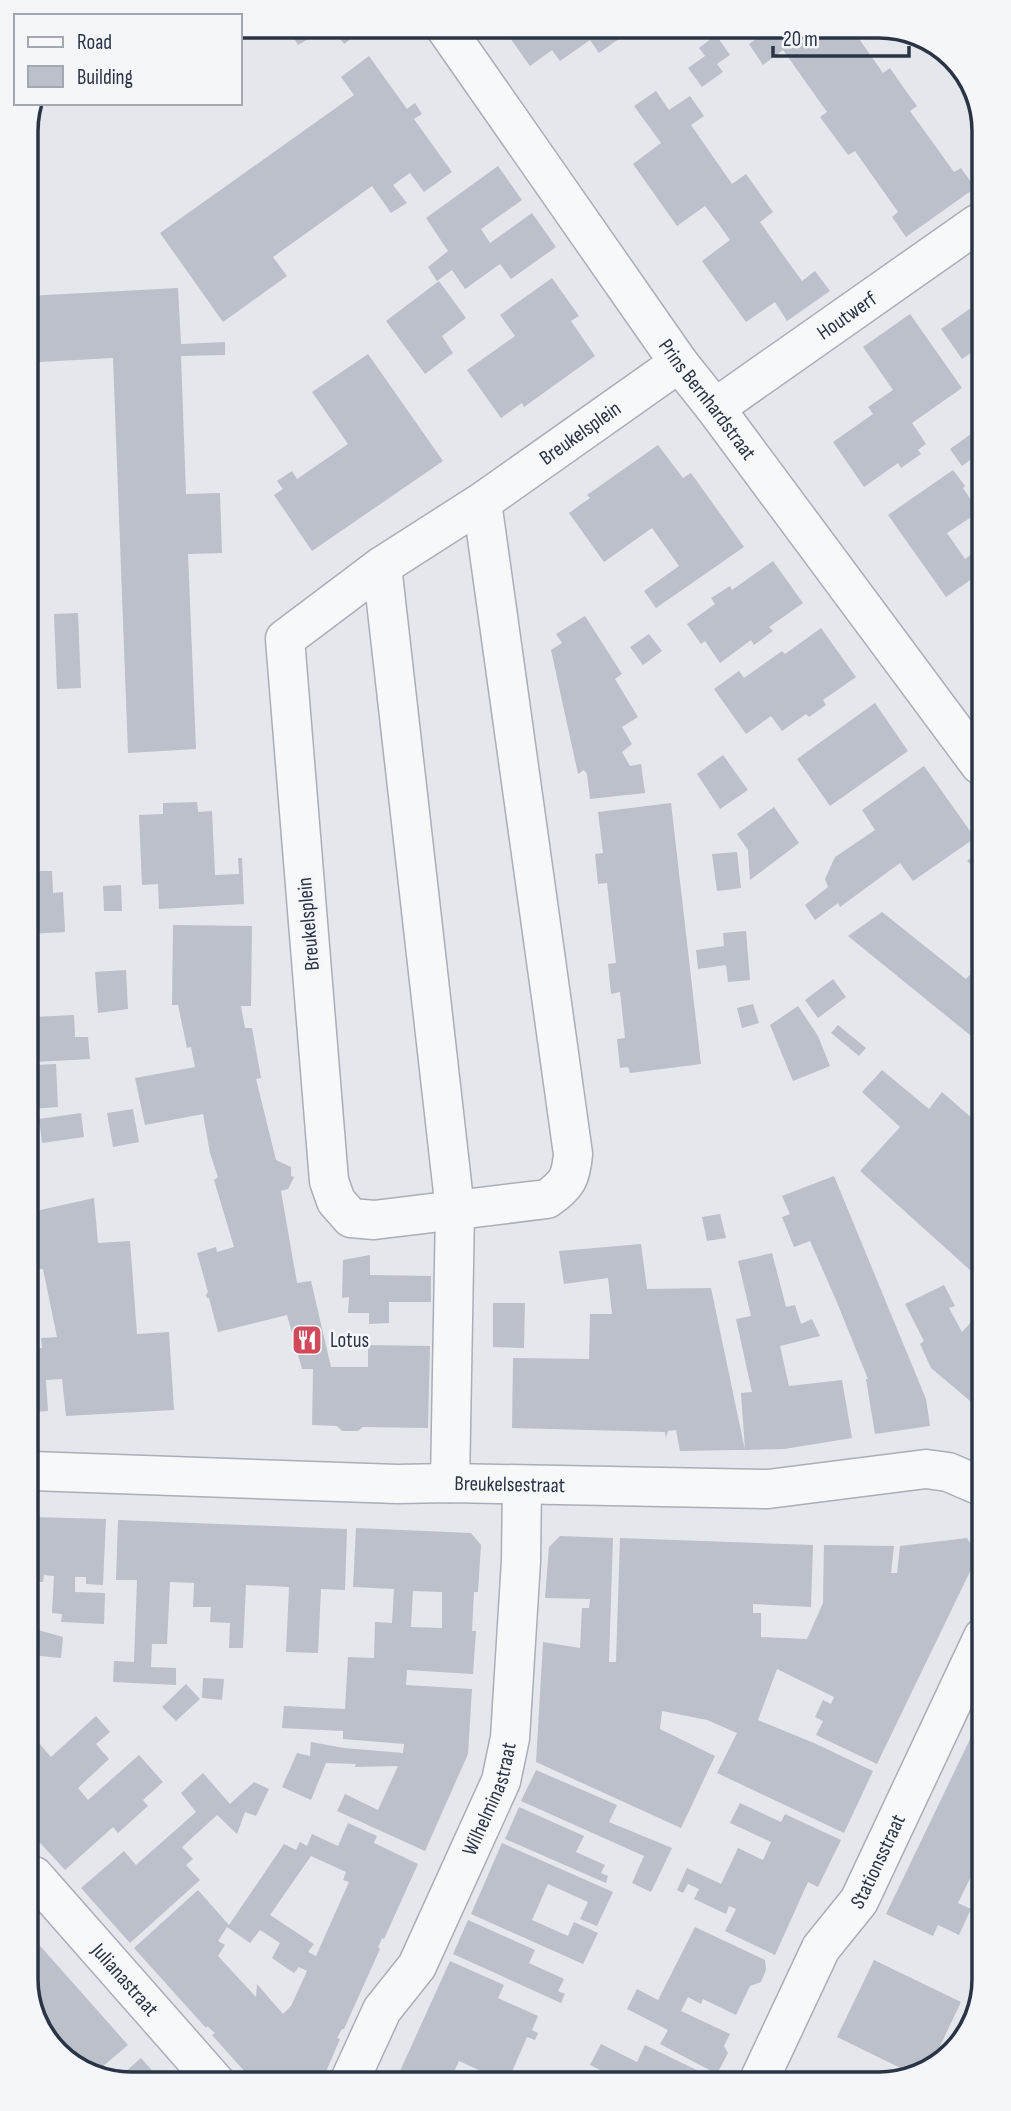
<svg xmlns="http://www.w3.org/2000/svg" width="1011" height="2111" viewBox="0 0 1011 2111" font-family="'Sofia Sans Condensed',sans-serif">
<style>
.building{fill:#bbc0ca;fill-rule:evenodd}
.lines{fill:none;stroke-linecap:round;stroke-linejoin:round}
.minor-casing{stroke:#a9aeb7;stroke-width:41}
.minor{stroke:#f7f8fa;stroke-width:38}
.labels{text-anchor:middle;stroke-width:5;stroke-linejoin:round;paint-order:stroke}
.street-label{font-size:21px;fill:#2b3445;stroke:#f4f6f9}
.poi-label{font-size:21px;fill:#2b3445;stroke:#f4f6f9;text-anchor:start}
.rim{fill:none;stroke:#2b3445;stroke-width:3.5}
</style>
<rect width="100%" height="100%" fill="#e4e7ec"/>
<path class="building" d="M287 26H369L344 44 332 27 317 38 315 35 298 45Z
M504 26H637L599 53 590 40 560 61 552 50 530 66 502 27Z
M774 26H850L883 73 890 68 903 87 917 106 910 111 954 172 961 168 975 188 906 237 892 217 898 212 855 151 848 155 820 117 827 112 783 50 763 65 749 44Z
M716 35 730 55 717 64 723 72 702 87 688 68 705 56 699 48Z
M369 56 407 109 415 103 422 114 414 119 452 172 424 192 410 173 393 185 407 203 391 213 372 186 273 257 287 276 223 322 160 233 354 95 341 77Z
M656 91 669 110 690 96 704 116 691 125 732 184 746 174 773 212 760 222 781 252 802 281 815 271 830 291 787 321 775 302 746 322 702 261 730 240 718 223 705 206 677 226 633 164 661 143 634 106Z
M498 166 522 200 481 229 490 243 532 213 556 247 511 279 500 264 465 289 452 270 437 281 428 267 448 251 426 218Z
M552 278 579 316 571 321 595 356 524 407 522 403 501 418 467 370 515 336 500 315Z
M439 281 466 318 442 336 453 353 425 374 386 321Z
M178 288 181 344 225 342V355L181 356 186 494 220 493 222 553 188 554 196 749 128 753 113 358 39 362V350L27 351V296Z
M978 303V348L962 359 941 329Z
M910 314 962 388 912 423 926 444 918 450 921 454 901 468 898 463 864 487 833 442 873 414 868 407 893 390 863 347Z
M368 354 443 461 312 551 274 495 283 489 277 481 292 471 297 479 348 444 312 392Z
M978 429V454L962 466 950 449Z
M658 445 683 478 691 473 744 547 656 608 644 591 679 566 652 528 604 562 569 513 590 498 587 495Z
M953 470 965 486 963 488 979 512 947 533 965 559 979 549V574L946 597 888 515Z
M773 561 803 603 769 627 773 631 754 645 751 640 720 663 705 641 701 644 687 624 715 604 711 598 730 586 732 590Z
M78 613 81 688 57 689 54 614Z
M585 616 622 674 615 679 638 717 622 727 632 744 622 752 630 766 641 764 645 793 590 799 587 774 584 770 578 774 551 650 562 643 556 634Z
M979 622V641L970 629Z
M821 628 856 677 823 700 826 705 809 717 806 714 782 731 771 716 746 734 714 689 739 671 744 678 782 651 785 654Z
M649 634 662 651 643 665 630 647Z
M875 703 908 751 830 806 797 759Z
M723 755 748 790 720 809 697 774Z
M924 766 975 838 913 881 900 863 840 907 838 903 815 920 805 905 828 887 825 879 835 857 875 830 862 810Z
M197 802 198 812 212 811 215 875 239 874 238 858H242L244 904 159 909 158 884 142 885 139 815 163 814V803Z
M671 803 701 1064 630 1073 628 1067 620 1068 617 1039 625 1038 620 992 611 994 608 964 616 963 607 883 598 884 595 854 603 853 598 812Z
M774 807 799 843 750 880 748 850 737 834Z
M980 851V872L967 861Z
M737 852 741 888 717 891 712 854Z
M29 871H52L53 893 63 892 65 932 30 934Z
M121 885 122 911H104L103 886Z
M882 912 966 979 980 964 981 1044 848 936Z
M173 925 252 926 251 1006H241L245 1028H252L261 1078 256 1079 276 1160 291 1167V1176L294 1177 288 1189 281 1191 297 1283 311 1281 331 1367H368V1345L430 1346 428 1428 363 1427 358 1431H342L337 1426 312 1425 313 1369H302L287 1315 218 1332 209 1298H207L206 1295 208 1292 197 1253 216 1247 217 1252 234 1247 214 1180 218 1177 210 1153 203 1114 145 1125 135 1078 195 1067 191 1047 187 1048 178 1005H172Z
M746 931 750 980 728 982 726 965 698 969 696 950 724 946 723 933Z
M126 970 128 1009 98 1013 95 972Z
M30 973H37L38 1002H30Z
M833 979 846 997 818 1018 805 1000Z
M753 1004 759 1023 742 1028 737 1008Z
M798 1006 818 1036 830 1066 793 1081 770 1025Z
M74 1015 75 1037H88L90 1059 35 1062 33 1017Z
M838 1025 866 1048 859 1056 831 1033Z
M30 1060H34V1065L56 1064 58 1107 30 1109Z
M882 1070 929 1109 942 1092 981 1126V1137L975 1145 981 1150 982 1258 971 1271 860 1171 900 1127 862 1092Z
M133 1109 139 1142 113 1147 107 1113Z
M81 1113 84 1137 42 1143 39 1119Z
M834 1176 926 1399 930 1426 875 1434 866 1379H868L836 1300 810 1241 794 1247 782 1217 790 1214 782 1196Z
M31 1179H34L36 1211 94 1198 98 1243 130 1241 137 1334 169 1332 174 1410 66 1416 62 1379 46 1380 48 1411 32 1412 31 1348H42L41 1338 57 1337 43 1269 31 1270Z
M720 1214 726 1238 707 1241 702 1217Z
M641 1244 647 1289 711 1288 745 1450 741 1393 752 1392 736 1319 751 1316 738 1261 772 1253 786 1307 795 1305 801 1324 812 1319 820 1336 780 1346 789 1386 842 1380 852 1438 784 1449 680 1451 676 1430 668 1431 666 1438 665 1432 512 1428 513 1358 589 1359 590 1314H612L608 1278 564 1284 559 1251Z
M370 1255V1275L431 1276V1302H389V1323L369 1324V1313H348L349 1297 342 1298 343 1260Z
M944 1285 955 1306 949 1308 962 1332 982 1310V1411L931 1368 920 1344 924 1341 905 1304Z
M493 1303H525L524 1348 493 1347Z
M32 1517 106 1519 103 1585 86 1584V1577H75V1592L105 1593 104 1624 61 1622 62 1614 52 1613 54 1576 44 1575 43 1582H32Z
M118 1520 347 1529 345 1590 321 1589 318 1653 286 1652 289 1587 246 1585 243 1648H229L230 1623 210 1622 211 1607H193L194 1583 170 1582 167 1644H152L151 1667 176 1668V1685L113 1682 114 1661 134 1662 137 1580H116Z
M356 1528 471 1533 481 1545 478 1592H474L472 1631H476L473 1674 407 1670 406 1685 472 1689 468 1754 425 1851 337 1811 345 1794 378 1810 398 1766 355 1767 356 1764 326 1763 311 1800 282 1787 297 1753 310 1756 311 1742 344 1748 403 1753 404 1744 343 1739V1731L282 1728 284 1706 345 1709 348 1657 374 1658 375 1622 392 1623 394 1589 353 1587ZM413 1591 442 1592V1628L411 1627Z
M560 1536 613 1538 609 1662H616L620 1538 813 1545 811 1607 753 1604V1613H761V1637L807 1639 823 1603 824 1545 894 1546 891 1573H897L900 1546 967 1538 978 1555 877 1764 816 1735 823 1721 815 1717 823 1700 831 1704 834 1697 777 1669 758 1720 814 1743 873 1771 844 1833 717 1773 737 1733 707 1720 662 1711 660 1729 715 1756 681 1828 536 1762 543 1642 580 1648 582 1608H589L590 1599 545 1598 549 1547Z
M33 1622 38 1630 63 1637 61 1658 40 1656 33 1649Z
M203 1678 224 1679 222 1700 202 1698Z
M186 1684 200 1699 176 1721 162 1707Z
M984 1710V1850L958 1903 971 1909 959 1935 938 1925 933 1936 886 1914Z
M96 1716 110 1732 96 1744 109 1759 78 1788 88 1800 139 1755 163 1782 143 1800 148 1806 118 1833 113 1827 65 1870 33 1835V1749L39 1743 51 1757Z
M536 1770 617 1805 609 1822 672 1848 651 1892 632 1883 644 1856 521 1801Z
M203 1773 230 1804 254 1782 269 1789 256 1816 245 1812 237 1834 217 1815 182 1847 193 1859 186 1865 200 1880 130 1943 81 1888 124 1851 136 1865 196 1812 181 1793Z
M740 1803 781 1822 785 1814 841 1840 818 1887 808 1882 775 1955 725 1931 736 1909 729 1906 726 1914 694 1899 699 1889 688 1884 683 1893 677 1890 687 1868 721 1884 738 1848 763 1860 771 1842 730 1823Z
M519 1807 584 1836 576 1852 605 1865 601 1873 608 1876 606 1883 505 1839Z
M348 1823 377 1836 374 1843 418 1864 384 1939 382 1938 380 1943 378 1947 380 1949 344 2029H342L337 2038 340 2039 321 2083H255L212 2035 215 2033 207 2026 206 2028 134 1948 198 1890 229 1925 284 1844 296 1850 300 1842 307 1846 312 1834 338 1846ZM311 1856 346 1872 343 1880 349 1882 316 1956 308 1952 314 1944 270 1915ZM227 1927 250 1943 260 1930 280 1943 272 1958 294 1973 299 1967 307 1971 291 2006 283 2014 257 1984 256 1997 218 1956 225 1945 218 1941Z
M502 1843 613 1892 597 1926 580 1919 588 1902 548 1884 532 1920 568 1936 574 1922 598 1933 583 1964 471 1914Z
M468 1920 535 1950 529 1963 564 1979 558 1991 565 1994 561 2003 453 1954Z
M695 1927 765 1960 766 1970 761 1982 750 1986 736 2015 703 1999 701 2004 688 1997 681 2011 730 2034 724 2046 728 2053 717 2074 660 2044 668 2030 627 2009 637 1989 658 2000Z
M34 1939 128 2045 95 2073 68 2063 34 2019Z
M874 1960 961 2002 929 2069 919 2077 837 2037Z
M450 1961 504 1985 498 1998 538 2016 532 2030 538 2033 535 2040 527 2037 508 2081H503L459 2061 450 2081 395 2082Z
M601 2044 637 2062 645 2045 709 2076 708 2079 607 2080 610 2075 590 2065Z
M141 2058 164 2084 125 2085 115 2081Z"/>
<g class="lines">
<g class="minor-casing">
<g id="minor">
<path id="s1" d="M444 26 679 363 715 408 980 765"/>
<path id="s2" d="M715 408 977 224"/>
<path id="s3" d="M482 502 573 1154C571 1178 567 1185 547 1199L374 1220 351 1218 336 1201 329 1181 285 639 382 566 482 502 679 363"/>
<path d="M382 566 455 1210 450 1483"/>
<path id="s4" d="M32 1471 397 1484 450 1483 768 1489 926 1469 948 1472 983 1487"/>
<path id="s5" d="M34 1876 217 2084"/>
<path id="s6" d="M760 2078 821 1948 859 1901 983 1637"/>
<path id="s7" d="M349 2082 382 2010 417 1966 501 1781 510 1738 521 1561 522 1485"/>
</g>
</g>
<use href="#minor" class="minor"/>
</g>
<defs>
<g id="restaurant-square" transform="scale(1.575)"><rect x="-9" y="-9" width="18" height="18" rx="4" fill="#d1495b" stroke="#f4f6f9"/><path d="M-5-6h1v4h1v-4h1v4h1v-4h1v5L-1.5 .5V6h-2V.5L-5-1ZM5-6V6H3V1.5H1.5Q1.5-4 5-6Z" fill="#fff"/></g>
</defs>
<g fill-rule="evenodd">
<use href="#restaurant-square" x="307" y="1340"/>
</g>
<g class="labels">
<g class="street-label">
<text dy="7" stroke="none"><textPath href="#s2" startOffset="161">Houtwerf</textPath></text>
<text dy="7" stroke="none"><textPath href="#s1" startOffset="457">Prins Bernhardstraat</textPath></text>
<text dy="7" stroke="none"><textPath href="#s3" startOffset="1858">Breukelsplein</textPath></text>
<text transform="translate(308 924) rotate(-95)" y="7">Breukelsplein</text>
<text dy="7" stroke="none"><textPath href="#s4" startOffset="478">Breukelsestraat</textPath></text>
<text dy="7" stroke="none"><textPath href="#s7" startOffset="318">Wilhelminastraat</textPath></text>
<text dy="7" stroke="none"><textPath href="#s6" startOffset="248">Stationsstraat</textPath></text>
<text dy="7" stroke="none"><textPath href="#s5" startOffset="138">Julianastraat</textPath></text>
</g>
<g class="poi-label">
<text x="330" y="1347">Lotus</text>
</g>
</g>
<path d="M0 0H1011V2111H0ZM131 38H879A93 93 0 0 1 972 131V1979A93 93 0 0 1 879 2072H131A93 93 0 0 1 38 1979V131A93 93 0 0 1 131 38Z" fill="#f4f6f9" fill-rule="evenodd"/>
<path class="rim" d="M131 38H879A93 93 0 0 1 972 131V1979A93 93 0 0 1 879 2072H131A93 93 0 0 1 38 1979V131A93 93 0 0 1 131 38Z"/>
<rect x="14" y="14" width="228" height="91" fill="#f4f6f9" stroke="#a4a8b1" stroke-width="2"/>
<rect x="28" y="37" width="35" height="10" fill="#f7f8fa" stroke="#a4a8b1" stroke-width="2"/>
<text x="77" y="49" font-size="21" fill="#2b3445">Road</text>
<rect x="28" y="66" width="35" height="21" fill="#bbc0ca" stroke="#a4a8b1" stroke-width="2"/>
<text x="77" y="84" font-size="21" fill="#2b3445">Building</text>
<path d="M773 46v10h136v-10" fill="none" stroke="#2b3445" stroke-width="3.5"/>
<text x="783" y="46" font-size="21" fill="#2b3445" stroke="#f4f6f9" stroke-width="5" paint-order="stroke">20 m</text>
</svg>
